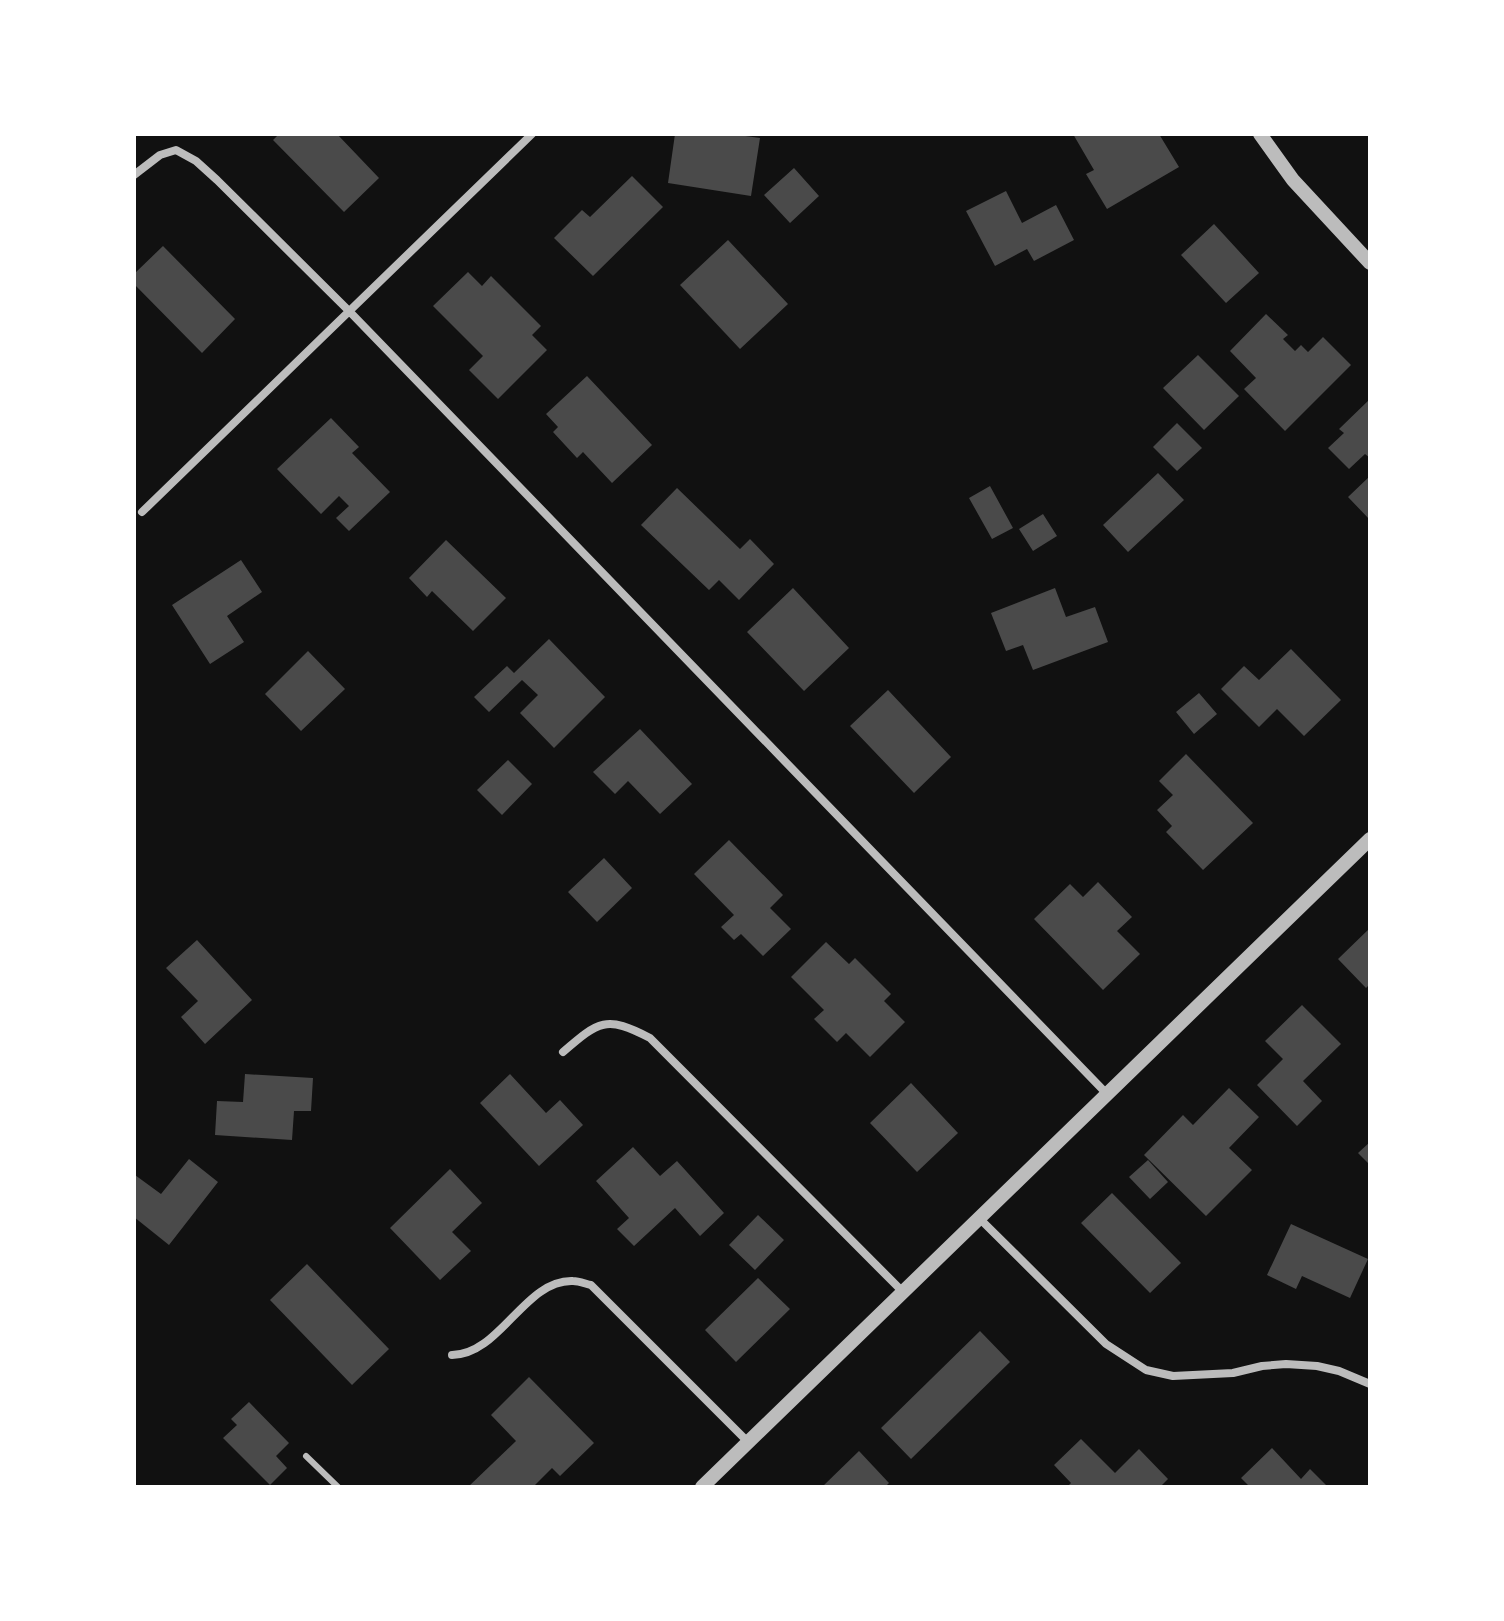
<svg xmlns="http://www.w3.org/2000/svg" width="1504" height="1621" viewBox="0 0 1504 1621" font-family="'DM Sans',sans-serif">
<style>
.building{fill:#4a4a4a}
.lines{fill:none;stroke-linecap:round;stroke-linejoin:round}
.service{stroke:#bcbcbc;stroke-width:6}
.minor{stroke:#bcbcbc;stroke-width:8}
.tertiary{stroke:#bcbcbc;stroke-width:14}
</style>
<rect width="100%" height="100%" fill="#111"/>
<path class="building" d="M279 134H337L379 178 344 212 273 140Z
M675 134H731L760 138 751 196 668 183Z
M1073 134H1159L1179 167 1107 209 1086 174 1094 170Z
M794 168 819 196 790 223 764 195Z
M632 176 663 207 593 276 554 238 582 210 590 217Z
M1006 191 1022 223 1056 205 1074 240 1034 261 1027 249 995 266 966 211Z
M1214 224 1259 273 1226 303 1181 255Z
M728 240 788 304 740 349 680 285Z
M163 246 235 319 202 353 134 284V274Z
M468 272 482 286 491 276 541 326 532 335 547 350 498 399 469 370 483 356 433 306Z
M1266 314 1288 335 1283 339 1295 351 1301 345 1308 352 1323 337 1351 365 1285 431 1244 389 1256 378 1230 351Z
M1198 355 1239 396 1204 430 1163 388Z
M587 376 652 445 612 483 583 452 577 458 553 432 558 427 546 414Z
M1370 399V458L1365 454 1349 469 1328 448 1344 433 1339 429Z
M331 418 359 447 352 453 390 492 349 531 336 518 349 506 339 496 321 514 277 469Z
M1177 423 1202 448 1177 471 1153 447Z
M1158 473 1184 500 1128 552 1103 525Z
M1370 476V520L1348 497Z
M990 486 1013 528 992 539 969 498Z
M677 488 740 549 750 539 774 564 739 600 719 580 709 590 641 525Z
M1043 514 1057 536 1033 551 1019 529Z
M446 540 506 598 473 631 432 591 427 597 409 578Z
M241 560 262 592 227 616 244 642 210 664 172 605Z
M793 588 849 648 804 691 747 632Z
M1055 588 1066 617 1095 607 1108 642 1033 670 1023 645 1006 651 991 613Z
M549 639 605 697 554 748 520 713 538 695 522 680 489 712 474 697 507 666 514 673Z
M1291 649 1341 700 1304 736 1277 709 1259 727 1221 689 1244 666 1259 680Z
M308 651 345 689 301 731 265 694Z
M888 690 951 757 914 793 850 726Z
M1199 693 1217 714 1194 734 1176 712Z
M640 729 692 784 660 814 628 781 615 794 593 772Z
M1186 754 1253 823 1203 870 1166 832 1172 826 1157 810 1173 795 1159 781Z
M508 760 532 784 502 815 477 790Z
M729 840 783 895 770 908 791 929 763 956 741 934 734 940 721 927 734 915 694 874Z
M604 858 632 888 597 922 568 892Z
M1098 882 1132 917 1117 931 1140 954 1103 990 1034 919 1070 884 1083 897Z
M1370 928V984L1366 988 1338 959Z
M197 940 252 1000 205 1044 181 1017 198 1001 166 968Z
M826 942 849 964 855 958 891 994 884 1001 905 1022 870 1057 846 1033 837 1042 814 1019 824 1010 791 977Z
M1302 1005 1341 1044 1303 1081 1322 1101 1297 1126 1257 1085 1283 1059 1265 1041Z
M245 1074 313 1078 311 1111H294L292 1140 215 1135 217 1101 243 1102Z
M510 1074 546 1113 560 1100 583 1125 539 1166 480 1103Z
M911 1083 958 1133 917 1172 870 1123Z
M1229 1088 1259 1117 1229 1148 1252 1170 1206 1216 1144 1155 1183 1115 1193 1125Z
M1370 1142V1165L1358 1153Z
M633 1147 660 1176 677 1161 724 1213 700 1236 675 1208 634 1246 617 1229 629 1218 596 1181Z
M189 1159 218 1182 169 1245 134 1217V1176L135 1175 161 1194Z
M1148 1160 1168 1182 1150 1199 1129 1177Z
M450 1169 482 1203 452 1232 471 1251 440 1280 390 1228Z
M1112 1193 1181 1263 1150 1293 1081 1223Z
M758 1215 784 1240 755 1270 729 1245Z
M1291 1224 1368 1259 1350 1298 1302 1276 1296 1289 1267 1275Z
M307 1264 389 1349 352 1385 270 1300Z
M758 1278 790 1309 736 1362 705 1330Z
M980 1331 1010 1362 911 1459 881 1428Z
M529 1377 594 1443 560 1476 552 1468 533 1487H468L516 1441 491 1415Z
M249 1402 289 1443 276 1456 287 1468 270 1485 223 1438 237 1425 231 1419Z
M1081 1439 1115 1473 1139 1449 1168 1479 1160 1487H1067L1071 1483 1054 1465Z
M1272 1448 1301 1479 1310 1469 1328 1487H1250L1241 1478Z
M859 1451 889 1483 885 1487H822Z"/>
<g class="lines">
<path class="service" d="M306 1456 338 1487"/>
<path class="minor" d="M134 175 160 155 176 150 196 161 217 180 350 312 1106 1093
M142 512 532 134
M563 1052C599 1021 606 1015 650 1038L903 1292
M980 1219 1106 1344 1146 1370 1173 1376 1233 1373 1262 1366 1286 1364 1317 1366 1339 1371 1370 1384
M452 1355C500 1355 525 1279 573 1281 579 1281 586 1284 591 1285L748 1442"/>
<path class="tertiary" d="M1260 134 1293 180 1370 263
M702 1487 1370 839"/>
</g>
<rect width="1504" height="1621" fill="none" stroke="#ffffff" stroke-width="272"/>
</svg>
